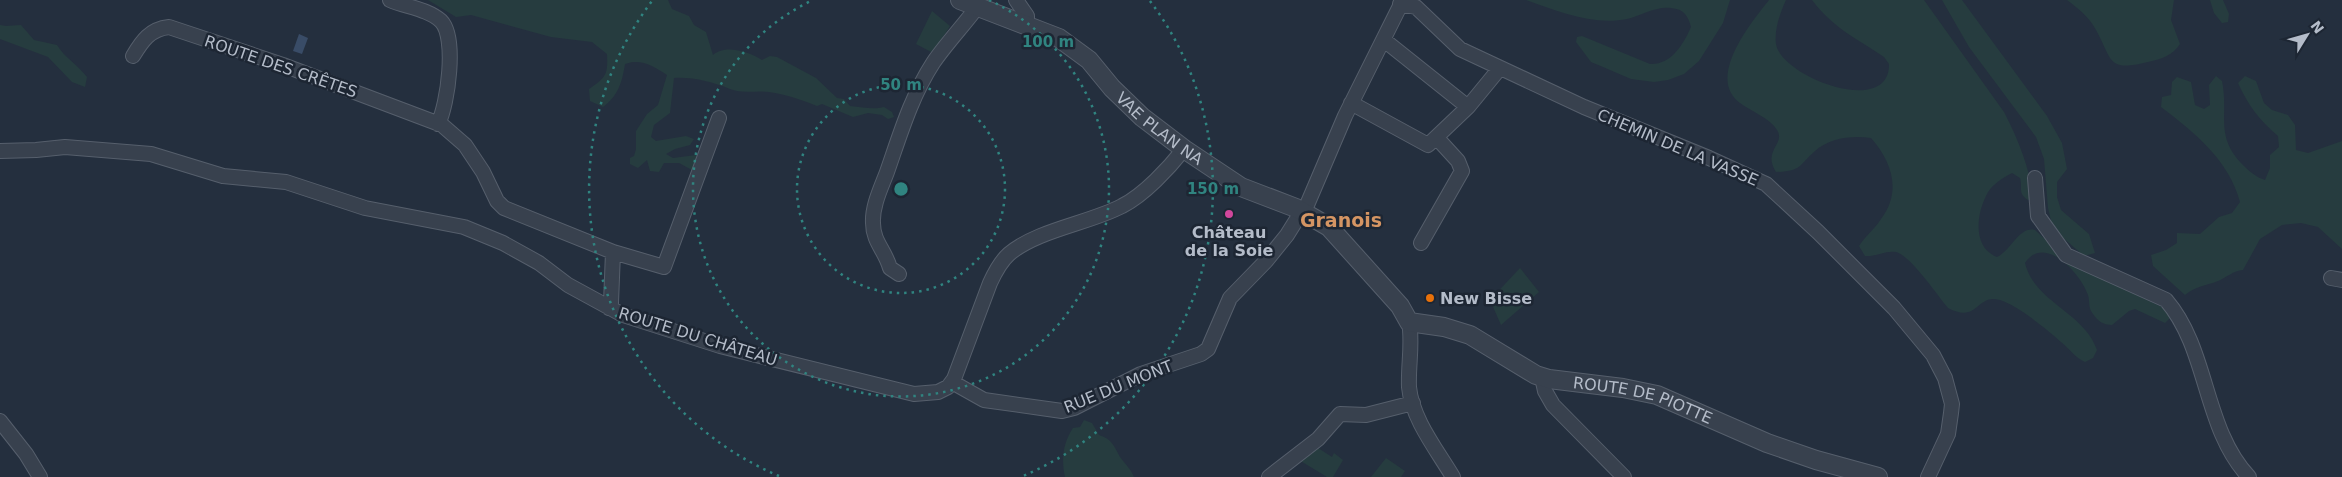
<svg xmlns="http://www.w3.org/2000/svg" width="2342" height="477" viewBox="0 0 2342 477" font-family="'DejaVu Sans',sans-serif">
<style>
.green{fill:#263c3f}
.water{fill:#394c67}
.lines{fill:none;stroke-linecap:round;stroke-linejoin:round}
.minor-casing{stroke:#565f6c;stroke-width:16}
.tertiary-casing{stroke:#565f6c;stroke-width:20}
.minor{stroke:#38414e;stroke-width:14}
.tertiary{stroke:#38414e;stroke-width:18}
.ring{fill:none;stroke:#308480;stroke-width:2.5;stroke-dasharray:2.5 5}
.hotel-dot{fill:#d1479c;stroke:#1d2633;stroke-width:2}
.food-dot{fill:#e8710a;stroke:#1d2633;stroke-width:2}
.labels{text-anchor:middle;stroke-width:5;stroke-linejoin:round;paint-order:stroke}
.street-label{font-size:16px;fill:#b4bcc9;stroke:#1d2633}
.poi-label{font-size:16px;font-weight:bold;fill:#b4bcc9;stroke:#1d2633}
.quarter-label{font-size:19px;font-weight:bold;fill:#d59563;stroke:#1d2633}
.centre{fill:#308480;stroke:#1d2633;stroke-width:2.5}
.ring-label{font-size:15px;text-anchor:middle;font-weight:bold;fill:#308480;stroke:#1d2633;stroke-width:5;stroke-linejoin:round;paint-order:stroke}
</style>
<rect width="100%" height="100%" fill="#242f3e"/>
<path class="green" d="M428 0H668L672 9 689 16 694 25 706 32 713 55C726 44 749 52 762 60L770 56 777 57 816 78 837 98 844 99 850 106C863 107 873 110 884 107L892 112 894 117 888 119 882 115 868 113 853 117 822 104 817 106C802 100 785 94 769 92 757 90 742 94 730 89 712 82 694 77 674 78L670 113 654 125 651 137 656 141 686 136 694 139 690 145 675 149 666 154 673 158 696 155V167L692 170 679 163H664L659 172 650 171 647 160 638 168 630 164V158L634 156 636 149V131L647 114 658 105 667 75C654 66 640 58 625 64 622 83 618 96 603 107L590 101 589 89C606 77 608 75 607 54L592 42 551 37 471 15 456 17Z
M1526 0H1730L1723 23 1699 61 1684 74 1668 80 1654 82 1631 79 1603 67 1591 62 1576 42 1577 37 1582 36 1650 64C1671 65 1683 45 1691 27 1688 16 1684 9 1671 8 1655 6 1641 16 1627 19 1593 26 1557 11 1526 0Z
M1769 0H1786C1780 13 1774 30 1776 44 1781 77 1890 118 1889 64L1884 57C1856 38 1833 28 1812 0H1924L2004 112C2018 139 2030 168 2033 198L2028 200C2017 193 2023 188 2020 178L2012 173C2001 179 1991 185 1986 196 1976 216 1973 248 1997 257 2011 251 2019 226 2035 230L2059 252 2101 278 2162 307 2169 313V319L2165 323 2135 309 2129 311 2112 325C2103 325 2098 321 2093 314 2088 308 2090 302 2088 295 2081 274 2044 233 2025 263 2034 302 2084 312 2097 350L2093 358 2085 362C2074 357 2070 349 2061 342 2048 330 2017 305 2000 300 1976 293 1979 324 1948 308 1937 295 1911 256 1896 252 1886 250 1875 257 1865 256L1859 246C1865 236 1875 229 1881 219 1902 191 1892 162 1871 138 1852 135 1829 138 1815 151 1798 166 1802 171 1776 172 1762 150 1786 144 1777 130 1770 118 1752 112 1740 103 1706 78 1750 24 1769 0Z
M1942 0H1962L2047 116 2062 143 2067 169 2057 182V197L2061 210 2089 234 2095 253 2084 256 2053 229 2048 208 2044 159 2036 137 1969 47Z
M2067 0H2174L2171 20 2180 44C2173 55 2162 59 2148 62 2107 72 2113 61 2096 30 2089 17 2079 9 2067 0Z
M2210 0H2223L2229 14 2228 22 2222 23 2214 13Z
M932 11 950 26 933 53 916 44Z
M0 25 6 26 21 25 34 40 57 45C64 57 78 65 87 77L85 87 72 82 48 57 0 39Z
M2216 76 2222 81C2229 115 2214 136 2243 165 2250 172 2256 177 2265 180L2270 168V155L2279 147 2278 136C2259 120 2248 105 2238 83L2245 76 2256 81 2264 103 2272 110 2288 115 2295 125 2296 150 2308 153 2342 141V249L2318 227 2301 223 2282 225 2260 239 2243 270C2233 271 2227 277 2218 281 2205 286 2196 286 2185 295L2153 266 2151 255 2166 250 2177 243V233L2200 234 2219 217 2232 213 2240 202C2229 160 2194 132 2161 107L2162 97 2171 95 2172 82 2177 77 2191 82 2195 105 2204 109 2210 105 2209 85Z
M1520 268 1539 292 1501 325 1490 300Z
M1084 420 1092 423 1099 435C1112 439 1114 446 1120 457 1125 464 1131 469 1134 477H1065C1061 459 1063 443 1073 428L1080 427Z
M1315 446 1332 457 1334 453 1343 460 1333 477H1327L1299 460Z
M1386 458 1405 471 1401 477H1371Z"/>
<path class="water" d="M299 34 308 38 302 54 293 51Z"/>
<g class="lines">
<g class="minor-casing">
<path id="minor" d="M390 0C406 7 428 9 441 21 457 37 448 104 438 124
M1016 0 1027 16V24
M1400 4 1416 7 1460 49 1584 107 1709 158 1766 184 1818 232 1894 308 1933 355 1945 378 1952 404 1951 413 1948 434 1928 477
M1384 40 1468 107
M133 56C142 41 150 29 169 27L283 65 442 125 465 145 483 172 497 201 504 208 613 252 664 267 719 118
M1351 103 1428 145 1468 107 1500 68
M0 151 36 150 65 147 151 154 223 176 286 182 365 208 464 227 503 243 539 263 568 285 623 315 720 346 914 394 938 392 948 387 954 379 990 283C995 272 1000 262 1009 254 1037 230 1090 223 1122 206 1144 195 1169 168 1184 149
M2035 178 2038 216 2066 255 2166 300C2209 350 2203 428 2249 477
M1304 212 1345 116 1403 0
M1421 243 1462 171 1458 161 1437 138
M899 274 890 268C885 250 873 242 873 223 872 206 881 188 887 172 900 135 911 97 933 63 945 45 964 25 978 6
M2331 278 2342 280
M609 308 611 303 613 252
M1409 322C1413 343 1408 365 1409 387 1412 419 1437 450 1453 477
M1542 377 1545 391 1553 405 1624 477
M952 382 984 400 1062 411 1074 408 1141 374 1201 354 1208 349 1230 298 1266 261 1287 235 1302 211
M0 421 26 454 40 477
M1269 477 1318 439 1340 414 1366 415 1413 403"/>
</g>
<g class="tertiary-casing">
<g id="tertiary">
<path id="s1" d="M960 0 1059 38 1089 60 1112 88 1142 117 1184 149 1241 187 1296 208 1329 227 1400 306 1409 322 1444 327 1470 335 1536 375 1549 379 1623 388 1657 395 1767 443 1816 460 1878 477"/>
</g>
</g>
<use href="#minor" class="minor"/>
<use href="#tertiary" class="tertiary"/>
</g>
<g class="ring">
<circle cx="901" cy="189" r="104"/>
<path d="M989 0A208 208 0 1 1 813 0"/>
<path d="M779 476A312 312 0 0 1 652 1M1150 1A312 312 0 0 1 1023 476"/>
</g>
<circle class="hotel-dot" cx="1229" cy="214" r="5"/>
<circle class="food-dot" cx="1430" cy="298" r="5"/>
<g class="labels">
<g class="street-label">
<text transform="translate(281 66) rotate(19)" y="6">ROUTE DES CRÊTES</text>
<text dy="6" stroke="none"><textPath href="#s1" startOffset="242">VAE PLAN NA</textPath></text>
<text transform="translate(1678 147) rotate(23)" y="6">CHEMIN DE LA VASSE</text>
<text transform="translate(698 336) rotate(17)" y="6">ROUTE DU CHÂTEAU</text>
<text transform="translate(1118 386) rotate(-22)" y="6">RUE DU MONT</text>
<text dy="6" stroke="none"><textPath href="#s1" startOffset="814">ROUTE DE PIOTTE</textPath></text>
</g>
<g class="poi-label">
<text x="1229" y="238">Château<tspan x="1229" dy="18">de la Soie</tspan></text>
<text x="1440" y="304" text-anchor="start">New Bisse</text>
</g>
<g class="quarter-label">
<text x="1341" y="227">Granois</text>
</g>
</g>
<circle cx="901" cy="189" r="8" class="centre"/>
<g class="ring-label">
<text x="1048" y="47">100 m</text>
<text x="901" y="90">50 m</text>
<text x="1213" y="194">150 m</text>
</g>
<g transform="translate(2307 35) rotate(53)" stroke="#1d2633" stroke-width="4" paint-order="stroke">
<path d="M0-4L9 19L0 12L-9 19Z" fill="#b4bcc9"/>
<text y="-8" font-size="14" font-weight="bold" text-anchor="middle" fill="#b4bcc9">N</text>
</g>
</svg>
